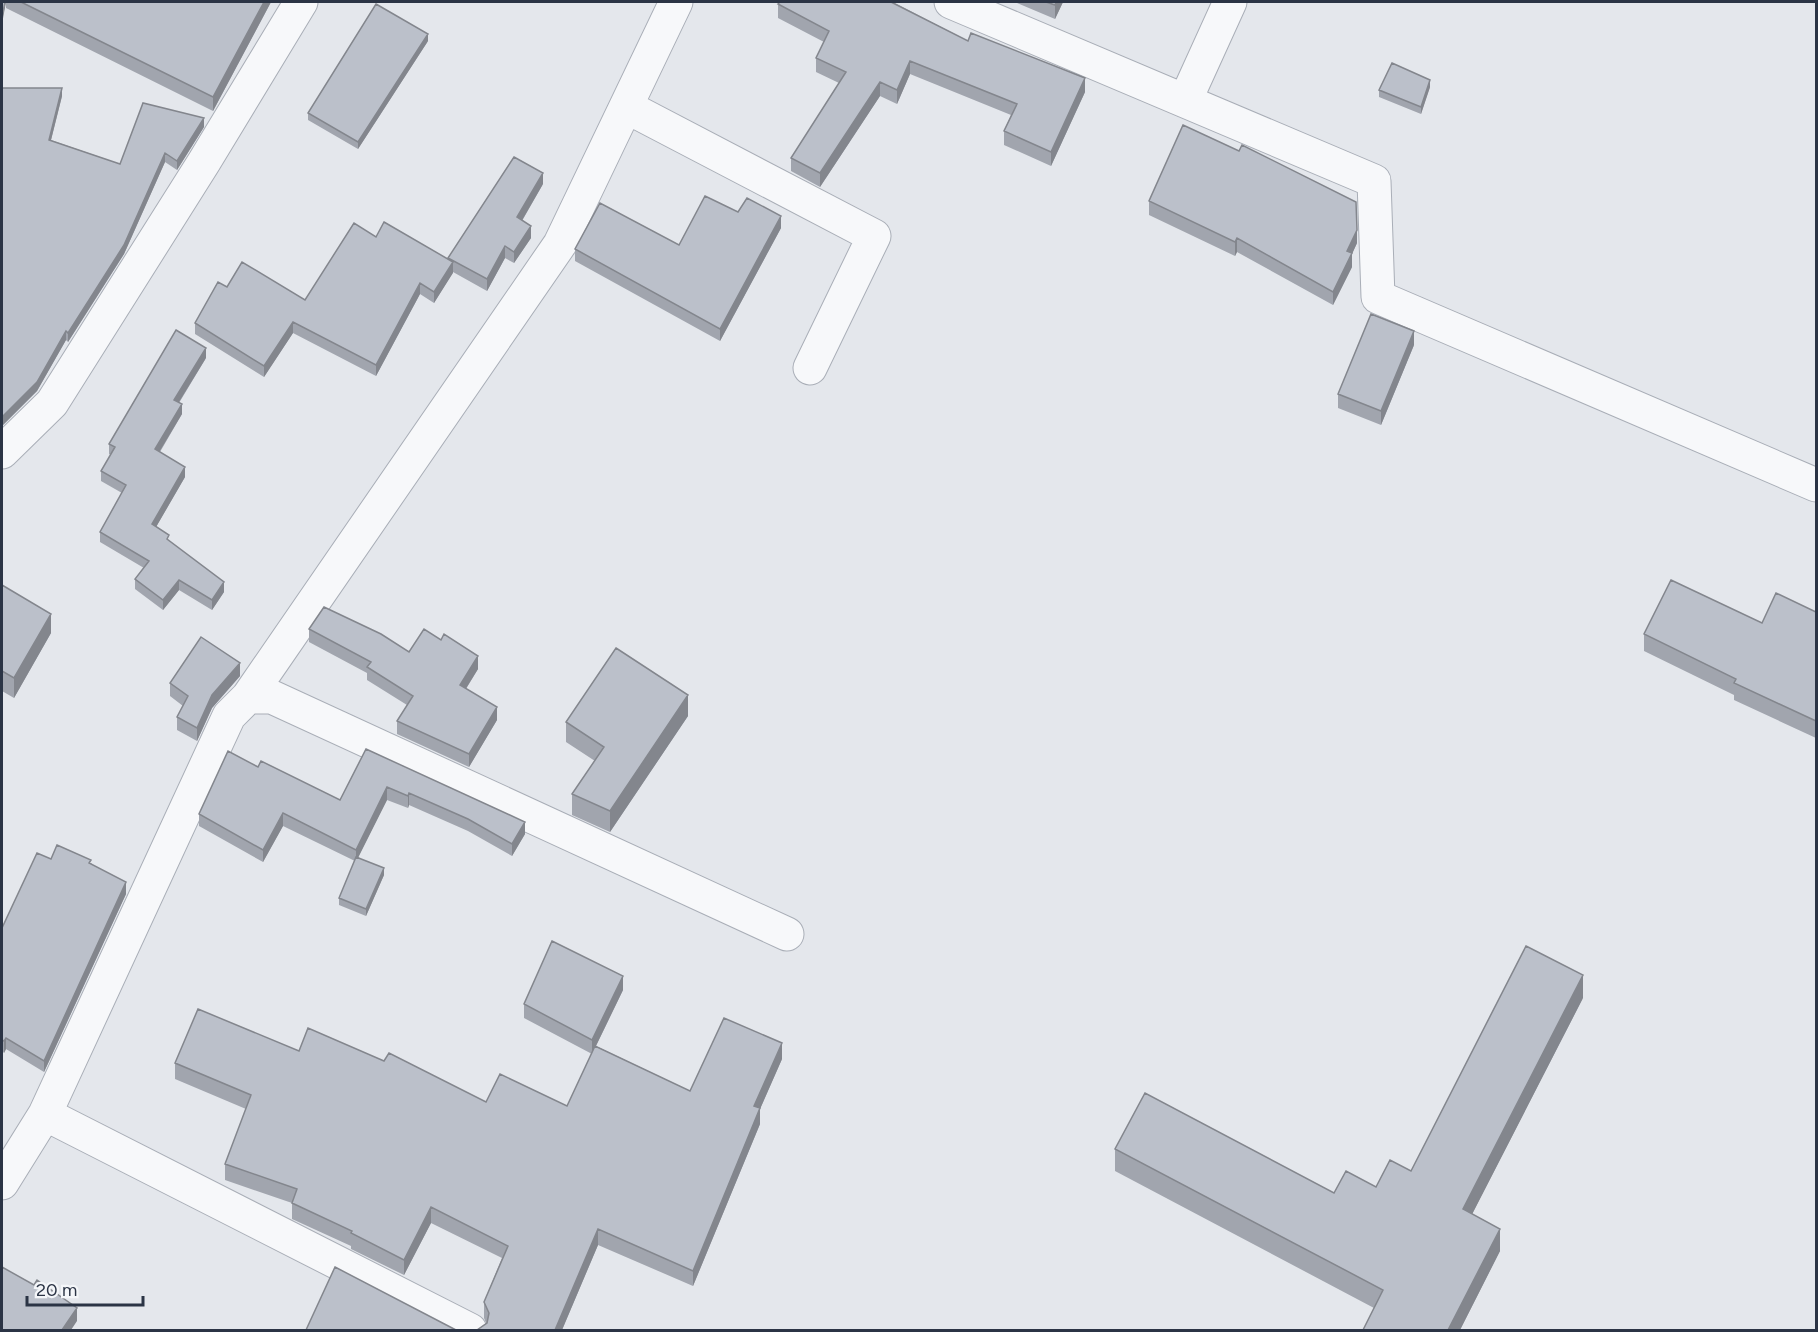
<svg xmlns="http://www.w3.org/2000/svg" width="1818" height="1332" viewBox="0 0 1818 1332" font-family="Figtree,sans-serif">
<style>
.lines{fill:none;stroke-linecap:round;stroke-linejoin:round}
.minor-casing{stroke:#a9aeb7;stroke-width:35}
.minor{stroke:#f7f8fa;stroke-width:33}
.wall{fill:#a1a5ae}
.shaded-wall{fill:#83868d}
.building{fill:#bbc0ca;stroke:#83868d;stroke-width:1.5}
</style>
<rect width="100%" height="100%" fill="#e4e7ec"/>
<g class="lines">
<g class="minor-casing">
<path id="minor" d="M951 2 1374 181 1378 297 1816 485
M1185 101 1230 2
M627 107 874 236 810 368
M2 452 52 403 204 162 301 2
M248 697 560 244 676 2
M45 1114 470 1330
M2 1183 45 1114 229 716 248 697H272L787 934"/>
</g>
<use href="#minor" class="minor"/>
</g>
<path class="wall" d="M2 2H271L213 111 6 8V2Z
M893 2 968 41 1085 92 1051 166 1004 145V131L1011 115 910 74 897 104 880 96 820 187 791 171V158L839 83 816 72V58L824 42 778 18V4Z
M1017 2H1063L1055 19 1017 3Z
M428 41 358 149 308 120V113Z
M1430 87 1421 114 1379 97V90Z
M2 88 62 96 51 140 120 164 204 127 177 170 165 162 124 254 68 342 66 340 37 391 2 426Z
M543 184 522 221 531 238 514 263 505 258 487 291 453 272 434 303 420 294 376 376 293 333 264 377 195 334V323L227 287 305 300 376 237 448 259V258Z
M1149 201 1357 243 1352 254V267L1333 305 1237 252 1235 256 1149 215Z
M738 212 781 228 720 341 575 261V249L679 245Z
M1414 345 1381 425 1338 408V394Z
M206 358 179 403 182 414 160 452 185 477 156 527 169 541 224 592 212 610 179 590 163 610 135 589V579L144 568 100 542V532L122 493 101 481V471L111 455 109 454V444Z
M2 585 51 633 14 698 2 691Z
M1816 612V738L1734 700V695L1644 651V634L1762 623Z
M309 629 409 652 478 669 466 689 497 720 469 767 397 734V721L407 705 367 680V673L309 642Z
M240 676 212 708 197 741 177 730V717L183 706 170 696V683Z
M688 716 610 832 572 815V794L595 761 566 742V722Z
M366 749 525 834 512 856 468 831 409 805 408 808 387 800 358 857 384 875 366 916 339 905V898L355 861 283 826 263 862 199 826V814L258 767 340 800Z
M51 859 91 863 126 894 44 1072 6 1049 4 1053 2 1051V928Z
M623 990 596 1046 690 1091 782 1059 760 1109V1124L693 1286 598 1245 562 1330H477L486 1323 484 1318V1302L502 1258 431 1223 404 1275 351 1249V1246L292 1219V1203L225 1180V1164L246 1109 175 1079V1063L299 1051 384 1061 486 1102 567 1106 592 1054 524 1018V1004Z
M1583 998 1472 1214 1500 1251 1460 1330H1363L1374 1308 1115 1171V1149L1334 1193 1376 1187 1411 1171Z"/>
<path class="shaded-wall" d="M5 2H6L2 24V17Z
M264 2H271L213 111V97Z
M1056 2H1063L1055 19V5Z
M428 34V41L358 149V142Z
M910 61V74L897 104V90Z
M1085 78V92L1051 166V152Z
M1430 80V87L1421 114V107Z
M880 82V96L820 187V173Z
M62 88V96L49 148V140Z
M204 118V127L177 170V161Z
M165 153V162L124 254 68 342V333Z
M543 173V184L517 229V217Z
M781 216V228L720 341V329Z
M531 226V238L514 263V252Z
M1357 230V243L1352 254V267L1333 305V292L1347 251Z
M1237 238V252L1235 256V242Z
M505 246V258L487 291V279Z
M453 262V273L434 303V292Z
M420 283V294L376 376V365Z
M293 322V333L264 377V366Z
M66 331V340L37 391 2 426V417Z
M1414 331V345L1381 425V411Z
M206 348V358L174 410V400Z
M182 404V414L155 459V449Z
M185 467V477L152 534V524Z
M179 580V590L163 610V600Z
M224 582V592L212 610V600Z
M51 614V633L14 698V678Z
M478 656V669L460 698V685Z
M240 663V676L212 708 197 741V728L212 695Z
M688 695V716L610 832V811Z
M497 707V720L469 767V754Z
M387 787V800L356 862V850Z
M409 793V805L408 808V796Z
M283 813V826L263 862V850Z
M525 822V834L512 856V844Z
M384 868V875L366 916V909Z
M126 882V894L44 1072V1061Z
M1583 975V998L1463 1232V1209Z
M623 976V990L592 1054V1040Z
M6 1038V1049L4 1053V1041Z
M782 1043V1059L760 1109V1124L693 1286V1271L754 1106Z
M431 1207V1223L404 1275V1260Z
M598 1229V1245L562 1330H555Z
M1500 1229V1251L1460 1330H1448Z
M77 1308V1321L71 1330H62Z"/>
<path class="building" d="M2 2H5L2 17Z
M21 2H264L213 97Z
M780 2H891L968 41 971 33 1085 78 1051 152 1004 131 1017 104 910 61 897 90 880 82 820 173 791 158 846 72 816 58 829 31 778 4Z
M1046 2H1056L1055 5Z
M376 4 428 34 358 142 308 113Z
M1392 63 1430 80 1421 107 1379 90Z
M2 88H62L49 140 120 164 143 103 204 118 177 161 165 153 124 245 68 333 66 331 37 382 2 417Z
M1183 125 1239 151 1242 145 1356 202 1357 230 1347 251 1352 253 1333 292 1237 238 1235 242 1149 201Z
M514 157 543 173 517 217 531 226 514 252 505 246 487 279 448 258Z
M705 196 738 212 747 198 781 216 720 329 575 249 600 203 679 245Z
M384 222 453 262 434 292 420 283 376 365 293 322 264 366 195 323 218 282 227 287 242 262 305 300 354 223 376 237Z
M1371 314 1414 331 1381 411 1338 394Z
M176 330 206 348 174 400 182 404 155 449 185 467 152 524 169 535 167 539 224 582 212 600 179 580 163 600 135 579 149 561 100 532 126 485 101 471 115 447 109 444Z
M1671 580 1762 623 1776 593 1816 612V721L1734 683 1736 679 1644 634Z
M2 585 51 614 14 678 2 671Z
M324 607 381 634 409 652 424 629 441 640 444 634 478 656 460 685 497 707 469 754 397 721 413 696 367 667 371 662 309 629Z
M201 637 240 663 212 695 197 728 177 717 188 696 170 683Z
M616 648 688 695 610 811 572 794 604 747 566 722Z
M366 749 525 822 512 844 468 819 409 793 408 796 387 787 356 850 283 813 263 850 199 814 228 751 258 767 261 761 340 800Z
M57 845 91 860 89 863 126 882 44 1061 6 1038 4 1041 2 1040V928L37 853 51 859Z
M356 857 384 868 366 909 339 898Z
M552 941 623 976 592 1040 524 1004Z
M1526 946 1583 975 1463 1209 1500 1229 1448 1330H1363L1383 1290 1115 1149 1145 1093 1334 1193 1346 1171 1376 1187 1390 1160 1411 1171Z
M198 1009 299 1051 308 1028 384 1061 389 1053 486 1102 500 1074 567 1106 595 1046 690 1091 724 1018 782 1043 754 1106 760 1108 693 1271 598 1229 555 1330H477L487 1323 489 1313 484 1302 508 1246 431 1207 404 1260 351 1233 352 1231 292 1203 297 1189 225 1164 251 1095 175 1063Z
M2 1267 34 1285 37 1280 77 1308 62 1330H2Z
M335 1267 456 1330H306Z"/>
<rect width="1818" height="1332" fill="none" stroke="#2b3445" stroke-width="6"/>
<path d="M27 1296v9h116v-9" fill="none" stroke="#2b3445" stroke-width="3"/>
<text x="36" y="1296" font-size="18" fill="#2b3445" stroke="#f4f6f9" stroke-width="4.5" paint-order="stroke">20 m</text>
</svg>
